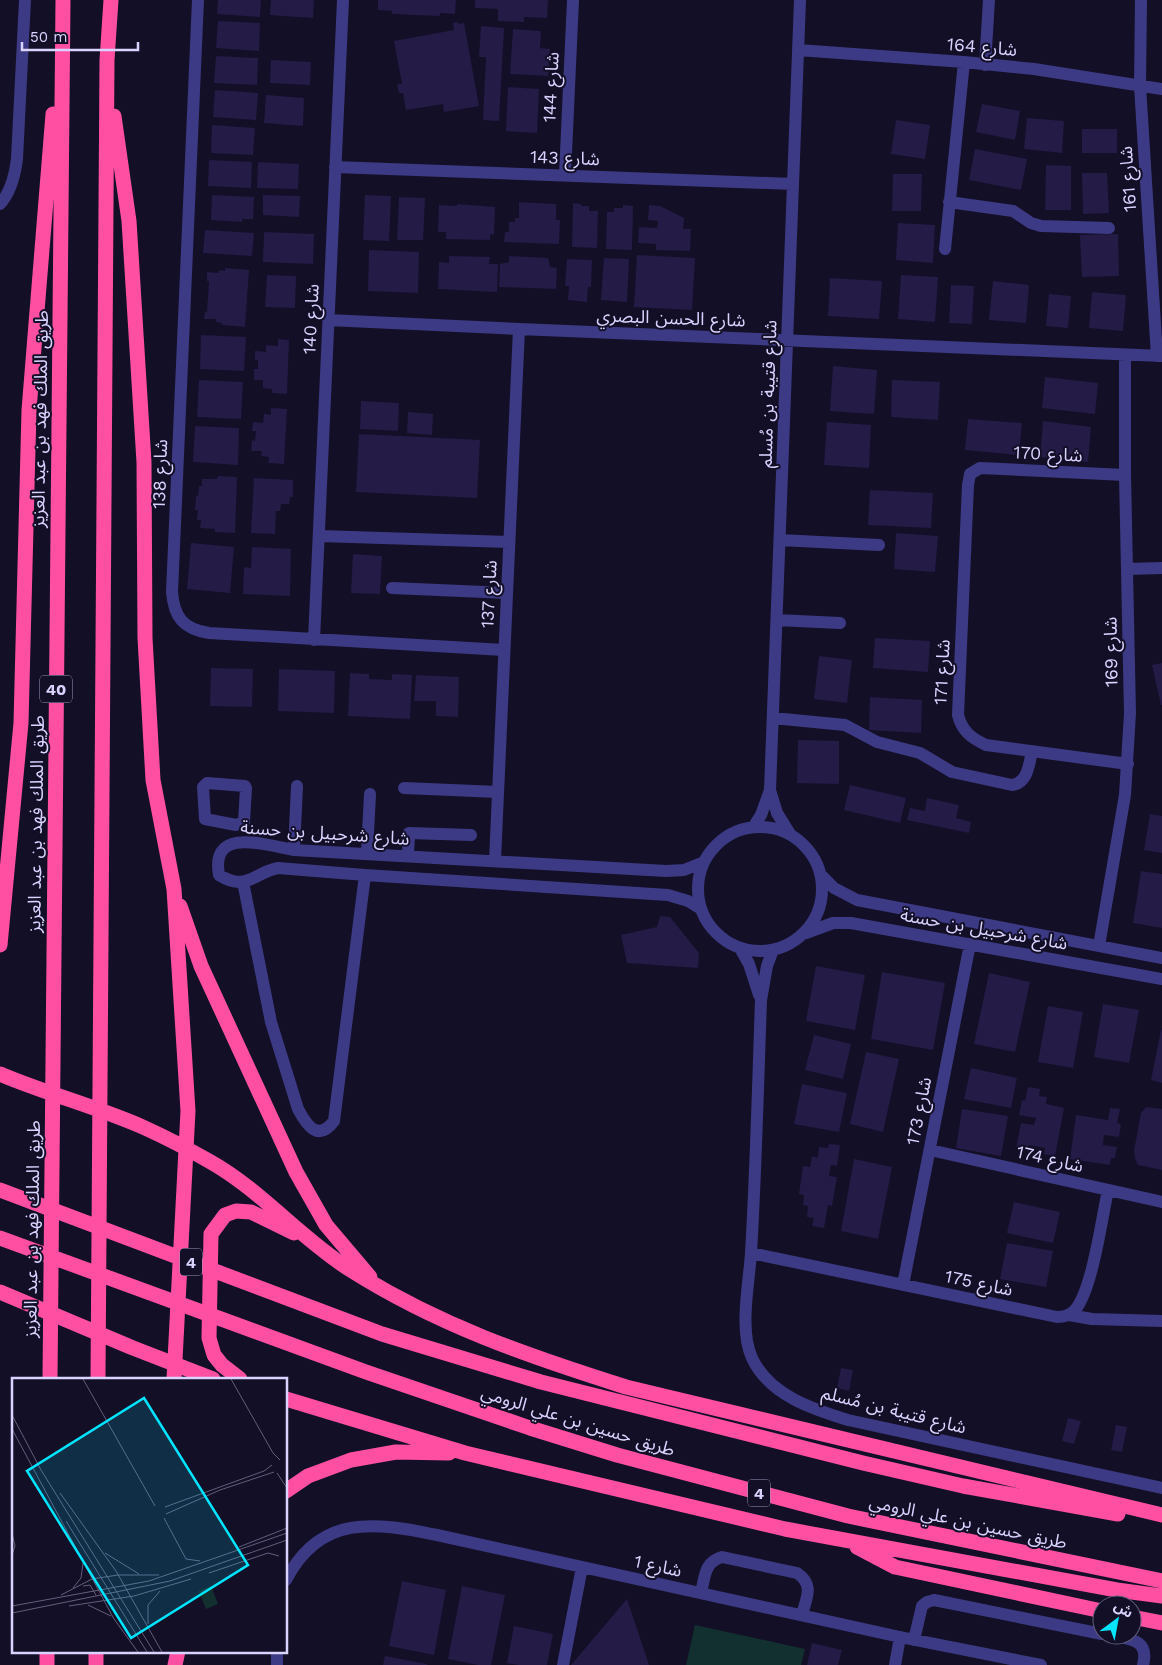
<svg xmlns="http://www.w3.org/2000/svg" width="1162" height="1665" viewBox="0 0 1162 1665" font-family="'Work Sans','Noto Sans Arabic',sans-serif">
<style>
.green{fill:#12302f}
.building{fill:#241b47}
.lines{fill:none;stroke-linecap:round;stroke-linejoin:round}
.minor{stroke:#3d3a85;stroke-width:12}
.highway{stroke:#ff4fa3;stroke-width:15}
.labels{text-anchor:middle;stroke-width:4;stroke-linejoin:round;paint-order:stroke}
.shield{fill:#130f26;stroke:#9e99be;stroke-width:1}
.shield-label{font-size:16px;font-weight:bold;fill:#d9d4ff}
.street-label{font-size:18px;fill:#d9d4ff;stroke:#130f26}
.inset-road{fill:none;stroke:#625e7d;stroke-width:1}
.view{fill:#00e5ff;fill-opacity:0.15;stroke:#00e5ff;stroke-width:2.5}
.inset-edge{fill:none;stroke:#d9d4ff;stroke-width:2.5}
</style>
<rect width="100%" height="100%" fill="#130f26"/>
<path class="green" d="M695 1625 805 1649 801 1665H686Z"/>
<path class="building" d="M218 0H261L260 17 217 14Z
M271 0H314L313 18 270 15Z
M378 0H456L455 14 440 13V16L392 14V11L378 10Z
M475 0H548L547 18 524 17V22L498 21V9L475 8Z
M218 21 260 23 259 51 216 48Z
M458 22V24L464 23 479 106 444 112 443 104 406 110 403 93H399L397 84H402L394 41 454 30 453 23Z
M481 26 504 28 499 121 483 120 486 57H479Z
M513 29 541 31 540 48 550 49 548 76 510 74Z
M216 56 258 58 257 85 214 83Z
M271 60 311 62 310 85 270 83Z
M508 87 539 89 537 133 506 131Z
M215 90 258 93 256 120 213 117Z
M266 95 304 98 303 126 264 123Z
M982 104 1020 111 1015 140 976 132Z
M1027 118 1064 121 1062 153 1024 149Z
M896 120 930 125 925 159 891 154Z
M212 125 255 128 253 155 211 153Z
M1082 129H1117V153H1082Z
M975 149 1027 159 1021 190 969 180Z
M209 160 252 162 251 188 208 186Z
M258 162 299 164 298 189 257 188Z
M1046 165 1071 166V210H1045Z
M1082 173H1107L1109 213 1083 214Z
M893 174H922L921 211H892Z
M212 195 254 197 253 219H242V222L211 220Z
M263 195 300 196 299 217 263 215Z
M365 195 391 196 389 241 363 240Z
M399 197 425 198 423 240H397Z
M519 202 556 204V220H560L559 244 504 242 505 232H509V222H515V218H519Z
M573 203 581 204V206H589V211H598L597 248 572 247Z
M457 204 495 207 494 235 490 234V240L446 239V232H438L439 205 457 206Z
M623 205 633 206 632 250 606 249 607 212H614V208H623Z
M649 205 660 206 684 218 683 229H691L690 251 656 250V244L638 243 639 227 657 228 658 221 648 220Z
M898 223 935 225 933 263 896 260Z
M205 230 254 233 252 256 203 253Z
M264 232 314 234 313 264 263 262Z
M1118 234 1119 276 1082 277 1080 235Z
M369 250 419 252 418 293 368 291Z
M637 255 695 258 692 310 634 307Z
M449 256 490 257 489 264H498L497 292 438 289 439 262 449 263Z
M509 256 548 258 550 267 557 268 556 289 499 287 500 264 509 262Z
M604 258 629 259 627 302 601 300Z
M567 259 592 260 591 287H588L587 302 568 300 569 286H565Z
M225 268 249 270 245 327 222 325V323L216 322V319H204L205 312H207L209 281H207V272L219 273V270L225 271Z
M267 275 296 276 295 308 265 307Z
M901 275 938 277 935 322 898 319Z
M830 278 882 281 879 319 828 316Z
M993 281 1029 285 1026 323 989 320Z
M951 285 974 286 972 324 949 323Z
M1092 292 1126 295 1123 331 1089 328Z
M1049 294 1071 296 1068 328 1046 326Z
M201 335 246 337 244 371 200 369Z
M278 339 289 340 287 394 272 393V389L263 388V380H254V369H258V360H255V351L266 352V345L278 346Z
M833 366 877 370 874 414 830 411Z
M1045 377 1098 383 1095 414 1042 408Z
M199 380 243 382 241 419 197 417Z
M892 380 940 382 938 420 891 417Z
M361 401 399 403 398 431 360 429Z
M271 408 287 409 284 464 268 463 269 457 261 456 262 451H251L252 440 255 441 256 431H252L253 422 263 423 264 414 271 415Z
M408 412 433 414 432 435 407 433Z
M968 419 1022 423 1019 455 965 450Z
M1043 421 1091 427 1088 462 1040 457Z
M827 422 871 425 869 468 824 465Z
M195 426 239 428 238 465 193 462Z
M359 434 480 440 477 498 356 492Z
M218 476 237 477 235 533 215 532V529L200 528 201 520H197L198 510H195L196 496H198L199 486H202V479H217Z
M254 478 293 480V497H290L289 504H281L280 511H276L275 534 251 533Z
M870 490 933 493 931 528 868 525Z
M896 533 938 536 935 572 894 569Z
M191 543 234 547 230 593 187 589Z
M252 547 291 549 290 596 243 594 244 567 251 568Z
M353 554 382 556 380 594 351 593Z
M875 638 930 641 928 672 873 668Z
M819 656 852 660 847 703 814 699Z
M1162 663V705H1161L1152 665Z
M211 668 253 669 252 707 210 706Z
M279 669 335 671 334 713 278 711Z
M350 673 369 674V679L392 680V674L412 675 410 719 348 716Z
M416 675 459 677 458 717 436 716V701H414Z
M870 697 922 700 921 733 869 730Z
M798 740 839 741V784L797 783Z
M850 785 906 798 900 823 844 810Z
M927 798 959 805 956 818 971 822 969 833 907 820 910 808 925 811Z
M1150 814 1162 816V853L1144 850Z
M1141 871 1162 874V928L1133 923Z
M660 916 670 917 699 953 698 968 627 963 621 935 657 927Z
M816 966 865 975 855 1030 806 1021Z
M882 972 945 983 933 1050 871 1039Z
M989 973 1030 982 1015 1052 974 1044Z
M1103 1004 1139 1010 1129 1063 1094 1057Z
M1048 1006 1083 1012 1073 1068 1038 1062Z
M1161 1030H1162V1083L1151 1080Z
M814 1035 851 1044 843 1079 805 1070Z
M866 1052 899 1059 883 1132 850 1124Z
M971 1068 1017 1078 1011 1108 964 1099Z
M802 1084 847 1093 839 1132 794 1124Z
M1028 1087 1040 1089 1039 1096 1047 1097 1046 1104 1064 1108 1055 1156 1044 1154 1045 1148 1029 1145 1028 1151 1016 1149 1021 1123 1034 1125 1036 1118 1019 1115 1022 1100 1025 1101Z
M1146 1107 1162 1109V1170L1138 1165 1135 1158 1134 1151 1141 1113Z
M1110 1108 1120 1109 1117 1123 1121 1124 1119 1137 1104 1135 1103 1145 1117 1147 1115 1158H1111L1110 1165 1070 1159 1076 1115 1108 1120Z
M962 1109 1008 1116 1001 1156 956 1148Z
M829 1144 840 1145 837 1166 831 1165 829 1176 837 1177 832 1206 828 1205 824 1228 812 1226 814 1218 807 1217 808 1206 803 1205 804 1195 799 1194 803 1166 810 1167 812 1156 818 1158 819 1147 828 1148Z
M854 1159 892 1167 878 1239 841 1231Z
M1014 1202 1060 1212 1053 1243 1007 1233Z
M1007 1243 1053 1251 1046 1287 1000 1279Z
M841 1368 853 1370 849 1391 837 1388Z
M1068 1418 1081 1421 1074 1444 1062 1441Z
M1116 1425 1127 1427 1122 1452 1111 1450Z
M402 1581 446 1590 434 1655 389 1646Z
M462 1586 505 1595 491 1665H478L448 1659Z
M627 1599 649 1665H571Z
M514 1626 553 1634 547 1665H519L507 1663Z
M812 1643 842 1650 838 1665H807Z
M385 1656 427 1664V1665H383Z"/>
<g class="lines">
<path class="minor" d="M198 0 172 592C174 617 183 629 209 633L504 650
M1141 0 1140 86 1157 356
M798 50 964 62 1034 69 1162 89
M985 65 989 0
M335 167 793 184
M565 175 573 0
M949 202 1013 211 1031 223 1041 226 1109 228
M0 204C11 192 15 175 17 159L25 0
M945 249 964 62
M328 320 519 329 1162 356
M1125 475 980 468 970 474 968 485 958 715C962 731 971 738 986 745L1128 764
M319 536 509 542
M780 540 879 545
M1127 569 1162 568
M392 588 507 593
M777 620 840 623
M314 640 343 0
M773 718 845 725 877 742 920 753 952 772 1012 785C1028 783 1029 764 1032 751
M207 783 245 786 246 788 244 822 236 825 205 819 203 787Z
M404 788 498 792
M754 826 761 815 770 790
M698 889a62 62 0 1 1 124 0a62 62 0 1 1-124 0Z
M790 834 777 813 770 790 800 0
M294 850 297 786
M367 853 370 794
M408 856 409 833 471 835
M495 860 519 329
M822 876 834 888 857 900 1162 958
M243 882 271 1022 298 1109C307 1126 318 1142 334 1121L365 875
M701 909 688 901 668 895 365 875 278 868C253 873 247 892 219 875 210 826 266 845 294 850L666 871 684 870 704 862
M806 933 833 923H851L1162 979
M1099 946 1125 795 1130 713 1125 475V355
M740 948 749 964 759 995
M773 950 767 966 761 1000C758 1084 756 1169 751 1253 749 1284 739 1330 752 1358 769 1395 812 1409 848 1420L1162 1488
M930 1150 1162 1202
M751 1253 1057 1317C1063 1317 1069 1316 1074 1311 1092 1293 1102 1217 1108 1190
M903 1285 970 944
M1069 1315 1092 1319 1162 1321
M286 1580C320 1514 374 1522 437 1535L900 1637 1041 1665
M701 1593C705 1577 704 1562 722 1557L797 1573C815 1585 806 1598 802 1615
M1108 1635C1128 1639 1150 1638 1143 1665
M914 1640 922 1606 927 1602 934 1600 1102 1634
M277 1651V1665
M563 1665 582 1567
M895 1665 900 1637"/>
<path class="highway" d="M114 116 129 221 144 462 145 638 153 780 174 889 188 1111 174 1379
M180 906 201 966 296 1172 326 1225 370 1277
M0 945 21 723 29 410 53 114
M0 1074C47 1094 98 1107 145 1128 167 1138 188 1149 209 1161 261 1190 299 1237 349 1269 437 1325 528 1356 626 1387L1162 1515
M0 1190 382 1334 541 1382 863 1463 963 1486 1118 1514
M0 1238 366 1372 530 1428 617 1455 848 1516 1162 1581
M0 1292 133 1348 213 1379
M50 1379 63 0
M98 1379 107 60 111 0
M240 1379 222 1365 214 1355 209 1338 211 1234 225 1215 236 1211 251 1212 294 1233
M286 1399 465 1453 785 1529 1117 1590 1162 1596
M286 1491 308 1476 351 1460 396 1452 449 1453
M857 1547 895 1567 1102 1611
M1132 1617 1162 1623
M47 1665V1651
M96 1665V1651
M175 1665 178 1651"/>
</g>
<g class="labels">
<g class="shield">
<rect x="40" y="675.5" width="32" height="27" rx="4"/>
<rect x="180" y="1248.5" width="22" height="27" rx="4"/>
<rect x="748" y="1479.5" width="22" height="27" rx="4"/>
</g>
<g class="shield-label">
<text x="56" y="695">40</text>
<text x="191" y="1268">4</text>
<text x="759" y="1499">4</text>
</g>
<g class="street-label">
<text transform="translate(982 47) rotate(5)" y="6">شارع 164</text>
<text transform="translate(551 87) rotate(-87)" y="6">شارع 144</text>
<text transform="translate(565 158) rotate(2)" y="6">شارع 143</text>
<text transform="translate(1128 179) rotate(-94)" y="6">شارع 161</text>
<text transform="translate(671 318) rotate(2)" y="6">شارع الحسن البصري</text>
<text transform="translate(311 319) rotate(-87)" y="6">شارع 140</text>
<text transform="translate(768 394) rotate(-88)" y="6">شارع قتيبة بن مُسلم</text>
<text transform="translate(40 419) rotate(-89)" y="6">طريق الملك فهد بن عبد العزيز</text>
<text transform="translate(1048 454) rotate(3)" y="6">شارع 170</text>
<text transform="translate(160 474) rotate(-88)" y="6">شارع 138</text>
<text transform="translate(489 594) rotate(-87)" y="6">شارع 137</text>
<text transform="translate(1111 652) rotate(-91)" y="6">شارع 169</text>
<text transform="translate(942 672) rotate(-87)" y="6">شارع 171</text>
<text transform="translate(36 824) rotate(-89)" y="6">طريق الملك فهد بن عبد العزيز</text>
<text transform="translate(325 833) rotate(4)" y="6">شارع شرحبيل بن حسنة</text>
<text transform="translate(984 929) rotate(10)" y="6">شارع شرحبيل بن حسنة</text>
<text transform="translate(919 1111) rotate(-79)" y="6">شارع 173</text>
<text transform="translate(1050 1159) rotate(13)" y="6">شارع 174</text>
<text transform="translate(32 1229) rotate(-89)" y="6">طريق الملك فهد بن عبد العزيز</text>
<text transform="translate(979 1283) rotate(12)" y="6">شارع 175</text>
<text transform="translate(894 1410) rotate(14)" y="6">شارع قتيبة بن مُسلم</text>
<text transform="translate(578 1421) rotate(17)" y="6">طريق حسين بن علي الرومي</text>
<text transform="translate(968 1522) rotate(12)" y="6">طريق حسين بن علي الرومي</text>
<text transform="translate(658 1566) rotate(12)" y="6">شارع 1</text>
</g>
</g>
<g transform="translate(12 1378)">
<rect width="275" height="275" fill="#130f26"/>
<path d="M199 208 206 226 194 231 187 213Z" fill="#12302f"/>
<path class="inset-road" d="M71 1 143 128M219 1 261 75 268 82M0 37 29 92 142 274M0 51 102 241 126 274M265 95 275 110M48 115 104 193 150 274M153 129 252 93 260 87M154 136 208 112 262 94M152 140 174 181 188 183M54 143 135 274M0 155 3 168 0 177M227 169 275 150M93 175 127 196M197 195 256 175 267 178M71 208 78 207 84 217M61 210 69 200 71 185M49 217 80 201 106 197H147M76 227 99 238M0 228 137 203 275 155M57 228 122 218 179 201M0 235 158 203 275 162M136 246V227L148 213"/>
<path class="view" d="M132 20 236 187 119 260 15 93Z"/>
<rect width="275" height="275" class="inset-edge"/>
</g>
<g transform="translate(1117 1620) rotate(32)"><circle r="24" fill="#130f26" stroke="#625e7d"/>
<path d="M0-4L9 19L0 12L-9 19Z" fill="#00e5ff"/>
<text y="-8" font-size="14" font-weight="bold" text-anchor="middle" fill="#d9d4ff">ش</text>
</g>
<path d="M22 42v8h116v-8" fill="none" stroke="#d9d4ff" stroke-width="2.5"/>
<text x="30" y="42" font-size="15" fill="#d9d4ff" stroke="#130f26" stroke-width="4" paint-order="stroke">50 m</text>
</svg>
